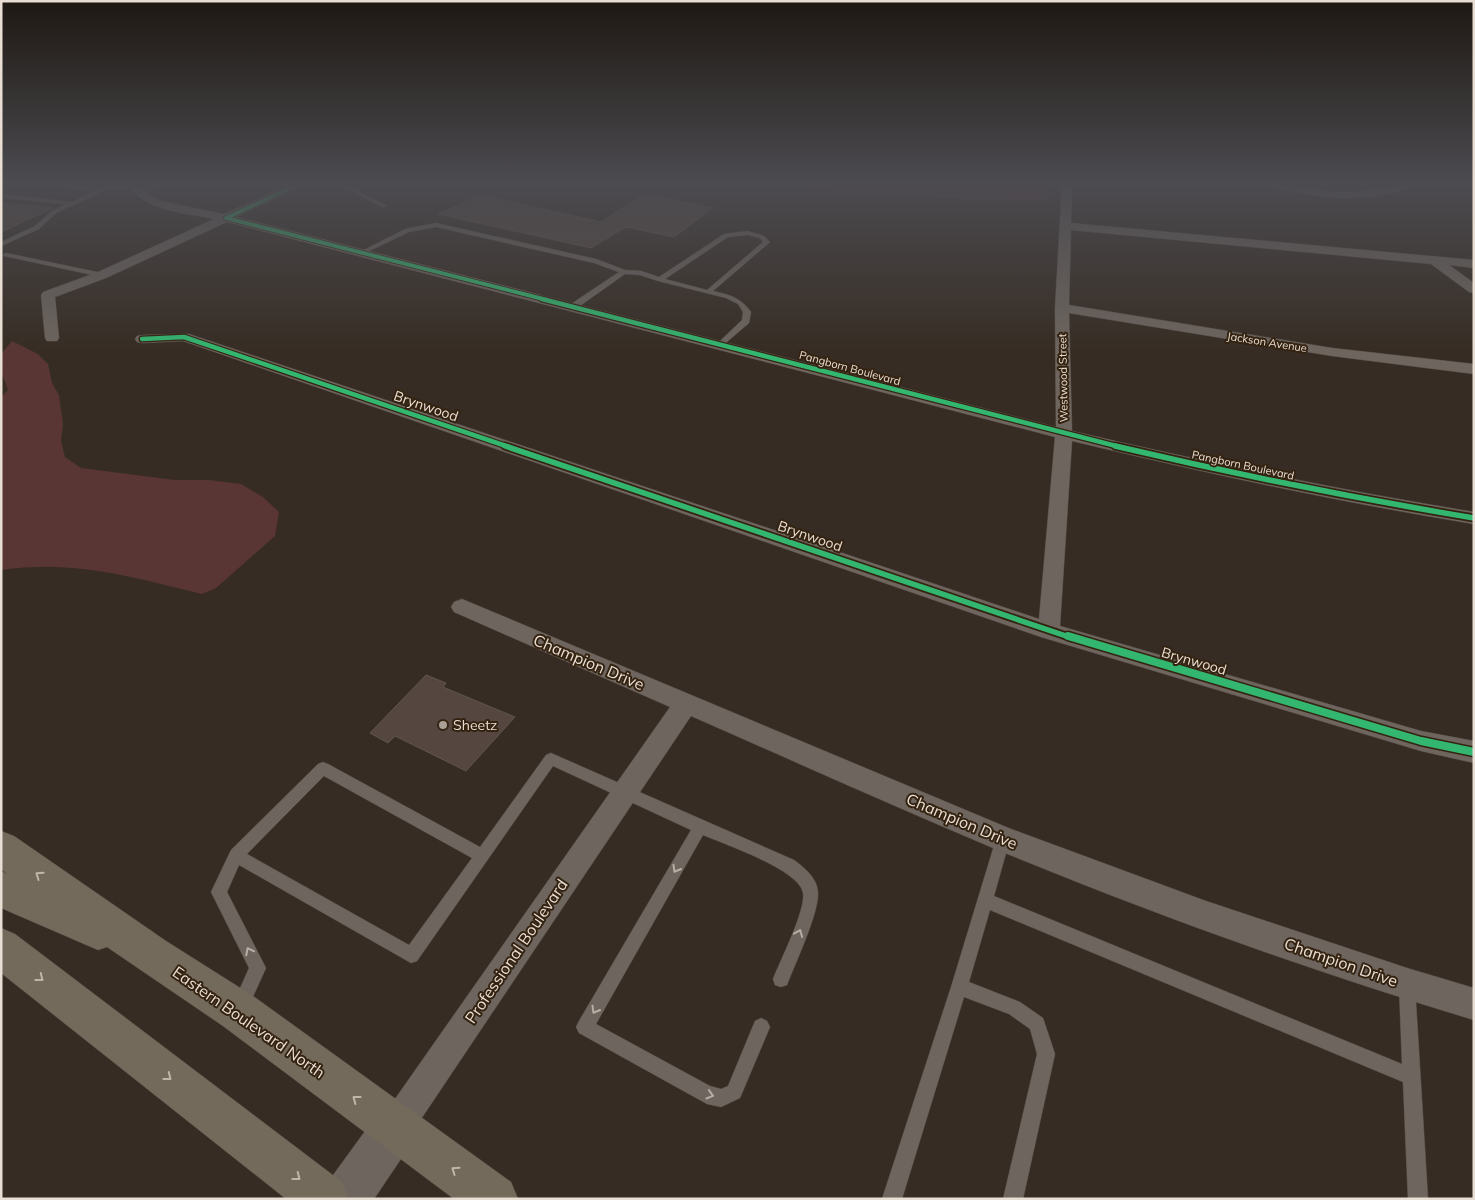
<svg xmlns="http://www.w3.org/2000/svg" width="1475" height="1200" viewBox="0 0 1475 1200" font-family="Mulish,sans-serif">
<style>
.green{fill:#593634}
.building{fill:#55473f;stroke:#5f554e}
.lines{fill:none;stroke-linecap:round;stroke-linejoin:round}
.lane-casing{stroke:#524941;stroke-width:1}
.street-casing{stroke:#524941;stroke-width:1}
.secondary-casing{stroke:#524941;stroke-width:1}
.primary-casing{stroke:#524941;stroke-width:1}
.lane{fill:#6d655e;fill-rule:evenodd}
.street{fill:#6d655e;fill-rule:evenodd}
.secondary{fill:#6d655e;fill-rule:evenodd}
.primary{fill:#736a5b;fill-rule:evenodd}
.cycleway-far3-casing{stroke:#342311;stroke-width:5.5}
.cycleway-far2-casing{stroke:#342311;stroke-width:7}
.cycleway-far1-casing{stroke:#342311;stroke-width:9}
.cycleway-casing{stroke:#342311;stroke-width:11}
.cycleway-far3{stroke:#33b770;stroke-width:4}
.cycleway-far2{stroke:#33b770;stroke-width:4.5}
.cycleway-far1{stroke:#33b770;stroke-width:5.5}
.cycleway{stroke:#33b770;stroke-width:8}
.oneway{stroke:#b7aea4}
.oneway2{stroke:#c0b5a9}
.poi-dot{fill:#aaa095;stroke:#342311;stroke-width:2}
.labels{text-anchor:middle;stroke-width:4;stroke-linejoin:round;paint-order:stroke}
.far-street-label{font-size:11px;fill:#e9ded3;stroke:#342311}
.street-label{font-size:14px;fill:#e9ded3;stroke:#342311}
.poi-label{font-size:14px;fill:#e9ded3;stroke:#342311;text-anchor:start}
.near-street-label{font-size:16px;fill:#e9ded3;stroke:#342311}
</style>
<rect width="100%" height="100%" fill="#362c23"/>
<path class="green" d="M760 185H1050L1046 201 901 197Z
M12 341 38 354 48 364 52 383 59 395 63 424 61 441 65 457 81 468 175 480H209L241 484 263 497 279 512 275 536 216 588 202 594C132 577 74 559 1 570V397L8 390 1 371V354Z"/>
<path class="building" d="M644 194 713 208 674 237 626 227 591 248 438 214 480 195 601 222Z
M1 203 53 208 1 232Z
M426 675 446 683 443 687 515 717 466 771 395 736 388 743 370 733Z"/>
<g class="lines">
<g class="lane-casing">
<path id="lane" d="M37 185 101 188 109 185 112 187 56 213 39 229 1 246V242L35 226 52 211 66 204 1 198V194L72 202 95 191Z
M156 185H163L142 194 137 193Z
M340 185H347L387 206 382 207Z
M436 223 596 259 625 270 641 271 659 277 724 234 748 231 764 236 770 242 713 291C730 295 740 297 751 312L749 323 721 347H718V343L742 320 743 312 738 304 726 298 658 281 640 275 625 274 577 308H571V304L619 272 594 263 436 227 409 232 365 253 360 252 405 229ZM748 235 760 238 763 242 707 290 665 279 728 237Z
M6 253 102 273 105 275 102 277 4 256 3 255Z
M551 753 794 860C805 868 818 879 818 893 819 913 795 964 787 985L781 987 775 985 773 979C780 961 806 910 803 893 800 870 724 844 703 835L596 1024 710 1086 721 1089 728 1086 755 1021 761 1018 767 1021 770 1027 740 1098 721 1107 707 1104 579 1033 576 1027 579 1021 691 830 553 766 417 961 411 963 239 865 227 892 266 968 247 1010 241 1012 235 1010 233 1004 249 968 211 892 231 850 318 764 323 762 328 764 480 847 546 755ZM324 776 472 858 409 945 247 854Z
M1003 832 1008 834 1010 839 994 896 1402 1064 1399 986 1401 980 1407 978 1413 980 1415 986 1428 1199H1408L1403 1082 990 910 969 982 1020 1002 1043 1018 1055 1054 1023 1199H1003L1037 1054 1030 1029 1009 1014 964 997 902 1199H882L951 987 996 839 998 834Z"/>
</g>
<g class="street-casing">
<path id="street" d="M105 185H139L144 191 160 201 224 214 289 185H302L301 187 236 217 1056 427 1055 308 1062 185H1072L1071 223 1474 260V268L1449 265 1474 283V293L1469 292 1431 264 1071 230 1069 305 1332 348 1474 364V374L1332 356 1069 313 1072 431C1205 462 1339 490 1474 512V524C1339 502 1205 473 1072 441L1060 626 1421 731 1474 741V763L1421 751 1041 637 183 341 142 343 137 342 135 339 137 336 142 335 189 334 1039 619 1055 437 227 222 106 278 55 297 59 338 57 341H47L45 338 41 295 43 292 98 272 214 219C187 213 150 212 131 189H105L104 187Z
M1271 185C1296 184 1320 192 1345 192 1368 192 1389 184 1411 185 1405 191 1394 193 1386 194 1348 202 1310 196 1272 187Z
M462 599 1011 829 1206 901 1407 968 1474 988V1020C1311 971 1150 913 993 848 891 805 791 760 691 716L407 1140 395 1146 383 1140 377 1128 383 1116 670 707 454 612 451 607 454 602Z"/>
</g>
<g class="secondary-casing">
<path id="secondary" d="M395 1105 411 1112 418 1128 411 1144 374 1199H321L328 1182 379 1112Z"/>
</g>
<g class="primary-casing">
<path id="primary" d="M1 831 14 836 166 941 253 996 511 1182 518 1199H454L223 1026 107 947 98 950 1 908V871L7 874 1 869Z
M1 928 15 934 342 1182 349 1199H286L1 973Z"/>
</g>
<use href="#lane" class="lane"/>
<use href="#street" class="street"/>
<use href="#secondary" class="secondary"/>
<use href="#primary" class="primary"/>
<g class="cycleway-far3-casing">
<path id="cycleway-far3" d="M226 218 547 300
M226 218 297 185"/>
</g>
<g class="cycleway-far2-casing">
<path id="cycleway-far2" d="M542 299 1120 447
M142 339 184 337 509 447"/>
</g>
<g class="cycleway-far1-casing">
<path id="cycleway-far1" d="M505 446 1072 638
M1115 446C1234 474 1353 498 1474 518"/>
</g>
<g class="cycleway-casing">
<path id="cycleway" d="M1068 636 1421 741 1474 752"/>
</g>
<use href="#cycleway-far3" class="cycleway-far3"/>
<use href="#cycleway-far2" class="cycleway-far2"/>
<use href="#cycleway-far1" class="cycleway-far1"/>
<use href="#cycleway" class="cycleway"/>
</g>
<defs><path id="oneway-chevron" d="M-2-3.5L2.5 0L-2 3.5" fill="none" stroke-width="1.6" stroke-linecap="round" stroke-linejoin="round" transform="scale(1.25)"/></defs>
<g class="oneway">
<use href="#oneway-chevron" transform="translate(676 869) rotate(120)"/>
<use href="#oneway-chevron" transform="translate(799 933) rotate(-68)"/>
<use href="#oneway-chevron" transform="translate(249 951) rotate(-117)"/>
<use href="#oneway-chevron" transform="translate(595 1010) rotate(120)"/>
<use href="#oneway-chevron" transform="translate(710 1095) rotate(17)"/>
</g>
<g class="oneway2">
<use href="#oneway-chevron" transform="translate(39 875) rotate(-145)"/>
<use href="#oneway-chevron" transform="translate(40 978) rotate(38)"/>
<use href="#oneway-chevron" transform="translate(168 1077) rotate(38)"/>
<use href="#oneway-chevron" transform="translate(356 1099) rotate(-143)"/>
<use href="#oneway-chevron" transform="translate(455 1170) rotate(-145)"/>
<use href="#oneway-chevron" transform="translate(297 1177) rotate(38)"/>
</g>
<linearGradient id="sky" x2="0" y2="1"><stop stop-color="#1e1813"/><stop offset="0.52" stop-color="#4c4b50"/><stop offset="1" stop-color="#4c4b50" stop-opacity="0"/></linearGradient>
<rect width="1475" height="353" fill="url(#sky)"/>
<circle class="poi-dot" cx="443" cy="725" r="5"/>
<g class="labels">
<g class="far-street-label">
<text transform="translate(1267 342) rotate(9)" y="4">Jackson Avenue</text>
<text transform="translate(850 368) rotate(15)" y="4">Pangborn Boulevard</text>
<text transform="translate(1063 378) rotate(-91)" y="4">Westwood Street</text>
<text transform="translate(1243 465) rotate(12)" y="4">Pangborn Boulevard</text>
</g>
<g class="street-label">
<text transform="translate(426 406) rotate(19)" y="5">Brynwood</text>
<text transform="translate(810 536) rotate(19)" y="5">Brynwood</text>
<text transform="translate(1194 661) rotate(16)" y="5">Brynwood</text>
</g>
<g class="poi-label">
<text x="453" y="730">Sheetz</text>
</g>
<g class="near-street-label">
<text transform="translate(589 662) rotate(23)" y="6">Champion Drive</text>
<text transform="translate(962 821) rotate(23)" y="6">Champion Drive</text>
<text transform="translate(516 951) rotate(-56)" y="6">Professional Boulevard</text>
<text transform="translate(1341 962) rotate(19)" y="6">Champion Drive</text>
<text transform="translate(249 1022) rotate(35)" y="6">Eastern Boulevard North</text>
</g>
</g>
<rect width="1475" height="1200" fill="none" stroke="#e9ded3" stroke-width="5"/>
</svg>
